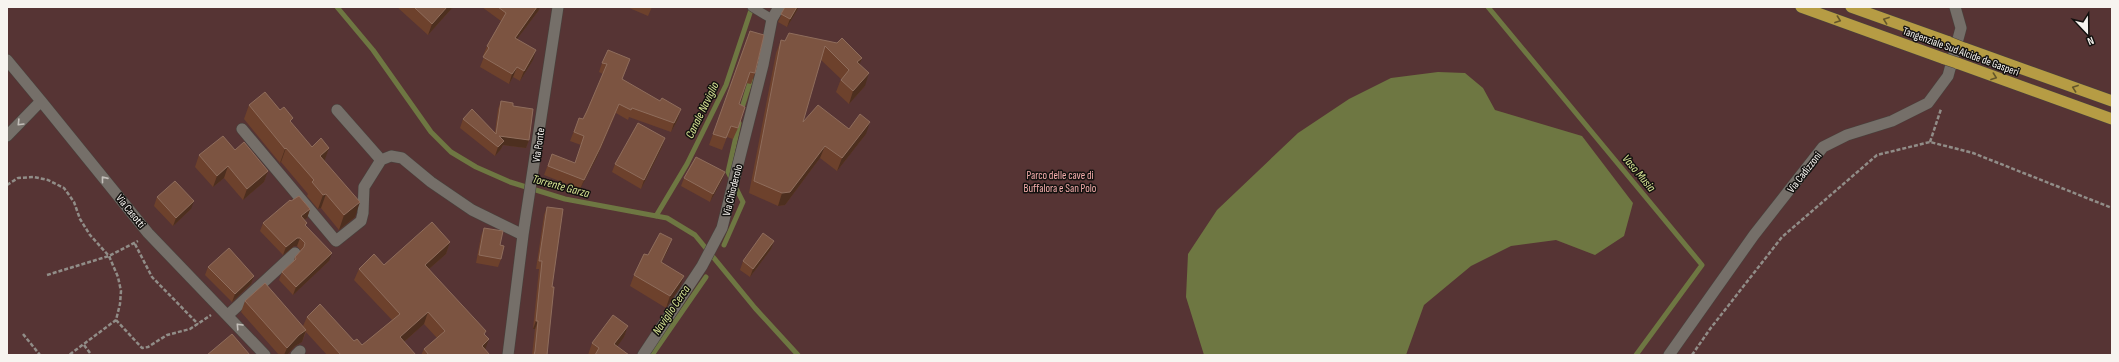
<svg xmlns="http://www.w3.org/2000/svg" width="2119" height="362" viewBox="0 0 2119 362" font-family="'Sofia Sans Condensed',sans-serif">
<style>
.green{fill:#563434}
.water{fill:#6e7742}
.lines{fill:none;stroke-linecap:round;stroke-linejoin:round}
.stream{stroke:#6e7742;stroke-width:5}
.service-casing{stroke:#47433e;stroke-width:10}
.minor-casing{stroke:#47433e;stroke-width:12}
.trunk-casing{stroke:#47433e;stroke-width:12}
.path{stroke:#918d88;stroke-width:2.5;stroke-dasharray:4 2;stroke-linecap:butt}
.service{stroke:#756f69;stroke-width:9}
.minor{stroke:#756f69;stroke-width:11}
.trunk{stroke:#b69c44;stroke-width:11}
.trunk-bridge-casing{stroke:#47433e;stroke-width:12;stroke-linecap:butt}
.trunk-bridge{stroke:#b69c44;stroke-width:11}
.wall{fill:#6d412c}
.shaded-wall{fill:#4d2f1f}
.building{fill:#7c5441;stroke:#8f6d5c}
.oneway{stroke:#64562a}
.oneway2{stroke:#c3bfba}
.labels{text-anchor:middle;stroke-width:3;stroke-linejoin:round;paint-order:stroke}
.street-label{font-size:11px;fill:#f7f4f0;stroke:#13110f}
.park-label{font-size:11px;fill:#f6aead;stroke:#13110f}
.water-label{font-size:12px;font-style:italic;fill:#dae896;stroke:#13110f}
</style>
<rect width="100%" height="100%" fill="#2d2823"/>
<path class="green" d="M7 7H2112V355H7Z"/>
<path class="water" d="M1438 72 1465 73 1483 88 1495 110 1582 136 1633 203 1624 236 1595 255 1556 240 1511 246 1471 266 1424 305 1406 355H1204L1186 297 1188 254 1217 210 1298 133 1349 99 1391 78Z"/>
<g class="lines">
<path class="stream" d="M337 7 373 50 431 132 451 152 476 167 510 182 565 199 667 218 695 235 755 308 798 355
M1488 7 1702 265 1636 355
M741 111 751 79
M656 216 687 164 726 85 752 7
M724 245 743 202 728 172 739 123
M652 355 706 277"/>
<g class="service-casing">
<path id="service" d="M752 7 772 19"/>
</g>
<g class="minor-casing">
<path id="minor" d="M7 60 41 101
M337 110 381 160
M242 129 336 241 361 221 363 213 364 187 381 160 391 156 402 158 431 182 472 210 523 235
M7 136 41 101 148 233 265 355
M228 315 295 253
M296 355 300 351
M508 355 523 235 558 7
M643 355 702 266 722 228 763 65 772 19 779 7
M1669 355 1754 235 1823 147 1847 135 1892 121 1928 103 1948 76 1961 28 1955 7"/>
</g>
<g class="trunk-casing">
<path id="trunk" d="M1801 7 1945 59
M1851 7 1949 42
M1964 48 2112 101
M1957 63 2112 119"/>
</g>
<path class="path" d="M1930 142 1941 109
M7 185 18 178 34 177 48 180 64 188 74 202 80 219 90 235 109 256 118 277 121 291 120 304 116 320 69 355
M135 244 152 277 198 324
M47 275 109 256 138 241
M116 320 142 348 148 347 167 335 190 329 211 315
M23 334 40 355
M84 345 90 353
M1692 355 1710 329 1782 237 1877 155 1930 142 1973 153 2112 208"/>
<use href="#service" class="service"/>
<use href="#minor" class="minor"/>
<use href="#trunk" class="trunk"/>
<g class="trunk-bridge-casing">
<path id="trunk-bridge" d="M1949 42 1964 48
M1945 59 1957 63"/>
</g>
<use href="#trunk-bridge" class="trunk-bridge"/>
</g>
<path class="wall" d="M397 7H453L428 35Z
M482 7H540L539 10 517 39 533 60 520 81 513 77 509 84 480 67 484 57 483 56 487 46 501 21Z
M627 7H652L648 16Z
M785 7H799L787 27 778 22Z
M750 31 755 73 751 84 746 83 739 104 738 128 733 139 727 137 722 150 709 145Z
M789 33 862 58 859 64 865 86 849 104 836 92 841 79 821 60 803 122 849 129 866 134 837 171 820 158 785 205 778 206 749 193 776 53 781 40 785 41Z
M602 63 627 68 622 79 678 119 671 132 629 117 628 120 616 113 597 157 580 189 544 175 552 154 575 163 581 145 570 141 579 118 583 119 603 74 599 72Z
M501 101 513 106 529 140 526 148 503 145 501 149 495 156 460 128 463 119 495 132 498 109Z
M249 105 291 123 312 147 329 148 324 161 355 217 339 230 321 208 318 209 307 196 308 194 281 162 280 163 244 119Z
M665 138 662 147 641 189 612 172 615 164Z
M235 150 268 171 264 182 243 200 224 178 213 187 195 167 199 155Z
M725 172 722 180 710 202 681 186 684 178Z
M157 197 191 209 173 226 154 206Z
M291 201 310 209 307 218 304 220 306 226 329 261 293 295 279 280 282 272 294 261 295 257 301 251 297 246H294L283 255 260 231 263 223Z
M547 207 552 287 547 355H532L535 329H533L539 269H536L544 215Z
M484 228 500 245 501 259 498 267 476 263 481 236Z
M774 241 771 249 750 277 740 270 743 261Z
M450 242 446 254 429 269 485 335V349L490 355H421L424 349 437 338 424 324 404 342 416 355H327L306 332 302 342 295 346 287 355H279L241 312 245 301 303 326 307 317 354 341 362 345 392 320 354 280 359 269 384 265Z
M668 250 662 262 680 287 666 308 630 286 634 275 648 255Z
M208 267 254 276 251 284 232 302 205 275Z
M628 326 624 337 617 346 629 355H588L592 343Z"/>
<path class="shaded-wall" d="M447 7H453L428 35 432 24Z
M537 7H540L539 10 511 47 515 38Z
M797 7H799L787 27 790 19Z
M536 50 533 60 520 81 524 71Z
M862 58 857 71V62Z
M517 67 513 77 509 84 512 74Z
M869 73 865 86 849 104 853 91Z
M619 104 597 157 580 189 584 180Z
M681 109 678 119 671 132 674 123Z
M870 122 866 134 837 171 842 158Z
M499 136 529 140 526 148 503 145 501 149 495 156 498 147Z
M665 138 662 147 641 189 644 180Z
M825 146 820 158 785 205 778 206 782 193Z
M286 148 281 162 280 163 285 149Z
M329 148 324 162 320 156Z
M228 166 224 178 213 187 217 176Z
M268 171 264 182 243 200 247 189Z
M725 172 722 180 710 202 713 194Z
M326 194 321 208 318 209 323 195Z
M194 201 191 209 173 226 176 218Z
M360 202 355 217 339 230 344 215Z
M310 209 307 218 298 224 301 216Z
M297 238H300L297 246H294L283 255 286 247Z
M672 239 668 250 656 273 661 262Z
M774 241 771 249 750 277 753 269Z
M450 242 446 254 421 276 425 265Z
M332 253 329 261 293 295 296 287Z
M254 276 251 284 232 302 235 294Z
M684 276 680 287 666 308 670 296Z
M428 312 424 324 396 349 400 337Z
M536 321H538L535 329H533Z
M628 326 624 337 611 355 614 344Z
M306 330 302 342 295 346 287 355H284L287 348 299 335Z
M489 339 485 350 482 346Z"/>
<path class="building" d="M414 7H447L432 24Z
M498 7H537L515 38 536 50 524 71 517 67 512 74 483 57 489 48 487 46 506 13Z
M785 7H797L790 19 781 14Z
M750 31 764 35 755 73 750 72 739 104 745 107 738 128 731 126 726 138 713 134Z
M789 33 837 43 842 38 862 58 857 62 869 73 853 91 841 80 849 70 825 46 803 122 818 105 849 129 860 114 870 122 842 158 825 146 790 192 782 193 754 181 781 40 785 41Z
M608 50 630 59 622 79 660 101 662 98 681 109 674 123 632 108 631 110 619 104 600 148 584 180 548 166 552 154 575 163 584 136 574 132 579 118 583 119 587 111 607 64 602 63Z
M265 92 280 110 284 107 293 118 290 121 312 147 321 138 329 148 320 156 360 202 344 215 326 194 323 195 312 182 314 180 286 148 285 149 249 105Z
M501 101 513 103V106L533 109 529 140 499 136 504 141 498 147 463 119 472 109 496 134Z
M638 123 665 138 644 180 615 164Z
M223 136 235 150 244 142 268 171 247 189 228 166 217 176 199 155Z
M696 157 725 172 713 194 684 178Z
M175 181 194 201 176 218 157 197Z
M299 196 310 209 301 216 307 223 305 225 332 253 296 287 282 272 296 259 295 257 304 247 305 243 300 238H297L286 247 263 223 290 200 291 201Z
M547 207 563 209 552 287H554L547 355H534L535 351 538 321H536L542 261H539Z
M432 222 450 242 425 265 486 331 484 334 489 339 482 346 490 355H429L424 349 445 331 428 312 400 337 416 355H341L307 317 320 304 354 341 357 339 362 345 400 314 359 269 374 254 384 265Z
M484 228 503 231 500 245 504 246 501 259 479 255Z
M660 233 672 239 661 262 684 276 670 296 634 275 644 254 648 255Z
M763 233 774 241 753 269 743 261Z
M229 248 254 276 235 294 208 267Z
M265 283 306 330 299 335 287 348 245 301Z
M613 315 628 326 614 344 629 355H595L599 348 592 343Z
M232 334 250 355H207Z"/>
<defs><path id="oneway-chevron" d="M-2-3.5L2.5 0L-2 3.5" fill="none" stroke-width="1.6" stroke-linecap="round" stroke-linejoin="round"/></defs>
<g class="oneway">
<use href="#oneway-chevron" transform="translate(1838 20) rotate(20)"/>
<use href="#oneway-chevron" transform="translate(1886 20) rotate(-160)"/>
<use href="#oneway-chevron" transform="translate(1994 77) rotate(20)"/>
<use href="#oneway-chevron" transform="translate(2075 88) rotate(-160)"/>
</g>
<g class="oneway2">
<use href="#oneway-chevron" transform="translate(20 123) rotate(134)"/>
<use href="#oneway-chevron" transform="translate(104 179) rotate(-129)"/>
<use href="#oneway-chevron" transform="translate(239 326) rotate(-133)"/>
</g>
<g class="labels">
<g class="street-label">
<text transform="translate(1961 51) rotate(20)" y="4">Tangenziale Sud Alcide de Gasperi</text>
<text transform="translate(538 145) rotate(-82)" y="4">Via Ponte</text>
<text transform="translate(1804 172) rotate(-52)" y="4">Via Cadizzoni</text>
<text transform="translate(732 190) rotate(-76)" y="4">Via Chioderolo</text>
<text transform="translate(131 211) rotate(51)" y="4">Via Casotti</text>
</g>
<g class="park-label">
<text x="1060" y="179">Parco delle cave di<tspan x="1060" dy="13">Buffalora e San Polo</tspan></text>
</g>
<g class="water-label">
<text transform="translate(702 110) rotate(-64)" y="4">Canale Naviglio</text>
<text transform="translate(1639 173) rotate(50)" y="4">Vaso Musia</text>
<text transform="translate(561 186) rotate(15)" y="4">Torrente Garza</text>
<text transform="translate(671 310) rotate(-56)" y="4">Naviglio Cerca</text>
</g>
</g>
<rect width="2119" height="362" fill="none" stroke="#f7f4f0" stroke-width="16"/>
<g transform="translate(2087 32) rotate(158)" stroke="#13110f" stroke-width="3" paint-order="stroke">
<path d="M0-3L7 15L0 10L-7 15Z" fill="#f7f4f0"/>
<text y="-6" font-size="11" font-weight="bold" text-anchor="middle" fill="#f7f4f0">N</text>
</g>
</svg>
